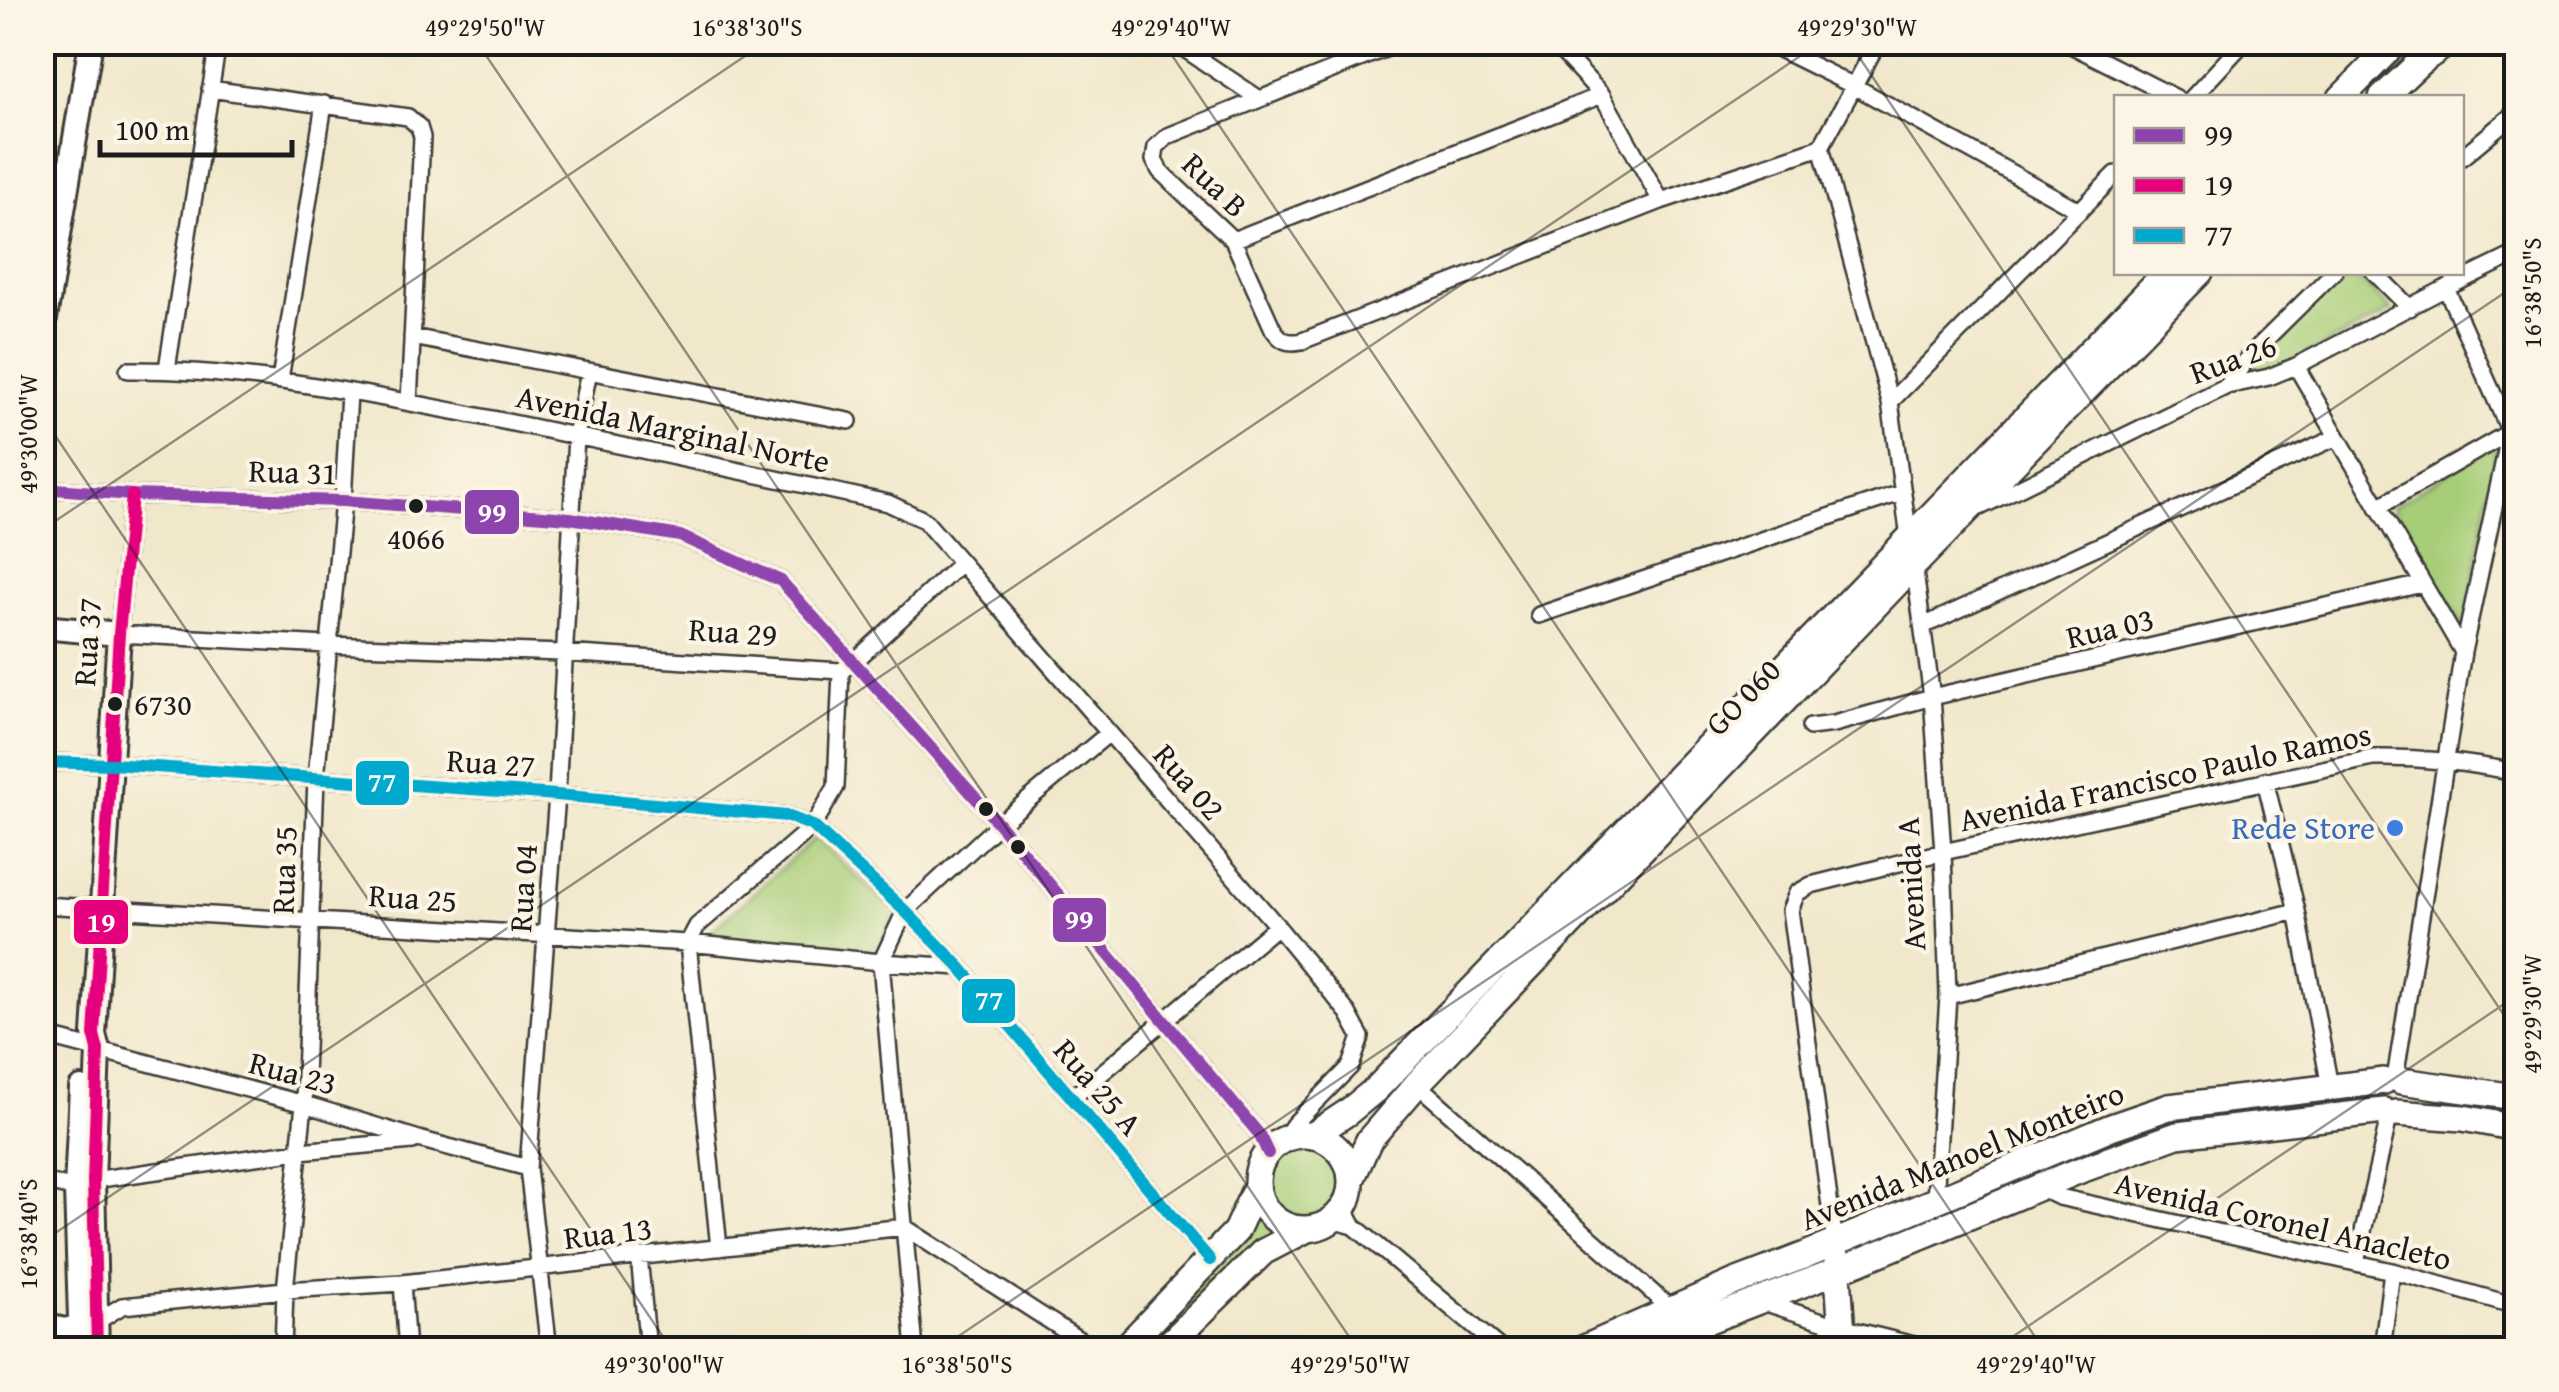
<svg xmlns="http://www.w3.org/2000/svg" width="2559" height="1392" viewBox="0 0 2559 1392" font-family="'Gentium Book Plus',serif">
<style>
.green{fill:#a7cd78;stroke:#62744a;stroke-width:2.5}
.lines{fill:none;stroke-linecap:round;stroke-linejoin:round}
.street-casing{stroke:#3c3b36;stroke-width:20}
.secondary-casing{stroke:#3c3b36;stroke-width:28}
.primary-casing{stroke:#3c3b36;stroke-width:30}
.street{stroke:#fff;stroke-width:15}
.secondary{stroke:#fff;stroke-width:22}
.primary{stroke:#fff;stroke-width:25}
.bus-1-casing{stroke:#fcf5e5;stroke-width:20}
.bus-2-casing{stroke:#fcf5e5;stroke-width:20}
.bus-3-casing{stroke:#fcf5e5;stroke-width:20}
.bus-1{stroke:#8e44ad;stroke-width:12}
.bus-2{stroke:#e5007d;stroke-width:12}
.bus-3{stroke:#00a9ce;stroke-width:12}
.ticks{fill:none;stroke:#1c1c1c;stroke-width:2.5;stroke-opacity:0.45}
.bus-dot{fill:#1c1c1c;stroke:#fcf5e5;stroke-width:4}
.shop-dot{fill:#3f7fe0;stroke:#fcf5e5;stroke-width:4}
.labels{text-anchor:middle;stroke-width:8;stroke-linejoin:round;paint-order:stroke}
.bus-label{font-size:30px;fill:#1c1c1c;stroke:#fcf5e5}
.street-label{font-size:32px;fill:#1c1c1c;stroke:#fcf5e5}
.shop-label{font-size:32px;fill:#366cbe;stroke:#fcf5e5;text-anchor:end}
.line-badge{stroke:#fcf5e5;stroke-width:4}
.badge-label{font-size:28px;text-anchor:middle;font-weight:bold;fill:#fff}
.neatline{fill:none;stroke:#1c1c1c;stroke-width:4}
.ticks-label{font-size:25px;text-anchor:middle;fill:#1c1c1c}
</style>
<rect width="100%" height="100%" fill="#fcf5e5"/>
<filter id="ink" filterUnits="userSpaceOnUse"><feTurbulence type="fractalNoise" baseFrequency=".01" numOctaves="2"/><feDisplacementMap in="SourceGraphic" scale="20" xChannelSelector="R" yChannelSelector="G"/><feConvolveMatrix kernelMatrix="1 2 1 2 8 2 1 2 1" color-interpolation-filters="sRGB"/></filter>
<filter id="wash" filterUnits="userSpaceOnUse"><feTurbulence type="fractalNoise" baseFrequency=".0048" numOctaves="4" result="noise"/><feDisplacementMap in="SourceGraphic" scale="40" xChannelSelector="R" yChannelSelector="G"/><feGaussianBlur stdDeviation="2.25" result="paint"/><feColorMatrix in="noise" values="0 0 0 0 0 0 0 0 0 0 0 0 0 0 0 0 0 1.4 0 .05"/><feComposite in="paint" operator="in"/></filter>
<g filter="url(#wash)">
<rect width="100%" height="100%" fill="#f1e8cc"/>
<path class="green" d="M2346 273H2354L2392 311 2288 364 2241 378 2279 335Z
M2489 447 2496 449 2465 630 2392 507Z
M815 838 896 912 876 953 855 955 700 941Z
M2363 1096V1108L2331 1104 2239 1115 2158 1131 1863 1250V1244L2169 1114Z
M1268 1182a36 36 0 1 1 72 0a36 36 0 1 1-72 0Z
M1261 1205C1267 1219 1278 1226 1292 1231L1257 1244 1227 1270 1149 1349 1137 1350 1244 1236Z"/>
</g>
<g filter="url(#ink)">
<g class="lines">
<g class="street-casing">
<path id="street" d="M1174 42 1258 98
M1402 42 1168 136 1156 147 1154 160 1160 171 1233 240 1273 329C1281 341 1287 344 1302 341L1661 201 1821 147 1878 42
M1553 42 1602 95 1661 201
M1765 42 1854 86 2080 211
M2065 42 2176 98
M210 89 408 117 419 127 422 137 409 403
M2192 98 2244 42
M1821 147 1890 402 1909 537
M2462 157 2516 112
M1233 240 1602 95
M2374 272 2410 308
M412 337 849 421
M2296 366 2463 652
M167 369 218 42
M128 370C244 369 360 393 473 415 612 443 750 473 888 503L924 520 1277 926 1348 1013 1361 1037 1351 1066 1294 1124 1282 1141
M280 380 324 104
M2227 386 2251 354 2334 272
M1890 402 2116 174
M42 488 132 495 343 501 570 518 680 536 781 581 999 824 1259 1134 1268 1153
M132 495 119 634 327 645 563 653 841 671 854 662 961 563
M1980 507 2227 386 2269 377 2296 366 2446 288 2516 254
M2378 507 2510 432
M1914 565 1932 697 1943 852 1948 996 1935 1200
M1539 615 1903 492
M1923 626 2337 437
M1810 727 1834 724 1932 697 2422 584
M42 762 112 764 557 795 787 816 813 826 905 911 960 967 1210 1260
M2265 780 2297 911 2330 1087
M42 905 688 943 881 962 960 967
M881 962 915 1350
M881 962 905 911 999 824 1109 733
M1948 996 2297 911
M42 1035 304 1104 422 1140 528 1168
M2395 1079 2463 652 2510 432 2446 288
M1417 1084 1671 1309
M1072 1098 1277 926
M42 1181 76 1189 93 1180 299 1151 413 1141
M2038 1187 2059 1197 2392 1271 2516 1306
M1344 1207 1354 1226 1502 1350
M1332 1220 1354 1226
M1835 1243 1790 910 1797 893 1811 885 1943 852 2373 758C2424 757 2467 763 2516 772
M719 1248 688 943 697 926 813 826 836 787 841 671
M639 1256 648 1350
M2356 1262 2390 1113
M402 1283 407 1350
M1763 1302 1841 1327 1934 1350
M96 1322 122 1306 285 1290 402 1283 904 1227 1095 1350
M1684 1331 1692 1350
M283 1350 285 1290 304 1104 316 778 343 501 349 393
M549 1350 528 1168 557 795 576 436 589 371
M2382 1350 2392 1271"/>
</g>
<g class="secondary-casing">
<path id="secondary" d="M42 337 91 42
M42 627 119 634 94 1034 98 1050 93 1180 97 1350
M42 1325 65 1330 93 1323
M81 1350 76 1189 81 1088"/>
</g>
<g class="primary-casing">
<path id="primary" d="M2341 98 2396 42
M2382 98 2420 62 2449 42
M2401 1081 2516 1097
M2396 1113 2463 1118 2516 1128
M1257 1182a47 47 0 1 1 94 0a47 47 0 1 1-94 0Z
M1312 1136 1348 1112 1376 1089 2167 272
M1351 1180 1369 1140 1417 1084 1914 565 2200 272
M1837 1258 1843 1350
M1123 1350 1236 1231 1257 1185
M1163 1350 1263 1252 1307 1229
M1580 1350 1735 1282 1803 1256 2111 1127 2169 1107 2384 1081
M1631 1350 1839 1270 2078 1171 2177 1135 2384 1111"/>
</g>
<use href="#street" class="street"/>
<use href="#secondary" class="secondary"/>
<use href="#primary" class="primary"/>
<g class="bus-1-casing">
<path id="bus-1" d="M42 488 132 495 343 501 570 518 680 536 781 581 999 824 1259 1134 1268 1153"/>
</g>
<g class="bus-2-casing">
<path id="bus-2" d="M97 1350 93 1180 98 1050 94 1034 119 634 132 495"/>
</g>
<g class="bus-3-casing">
<path id="bus-3" d="M42 762 112 764 557 795 787 816 813 826 905 911 960 967 1210 1260"/>
</g>
<use href="#bus-1" class="bus-1"/>
<use href="#bus-2" class="bus-2"/>
<use href="#bus-3" class="bus-3"/>
</g>
</g>
<path class="ticks" d="M477 42 1358 1350M1163 42 2044 1350M1849 42 2516 1033M42 416 672 1350M42 530 766 42M42 1242 1821 42M938 1350 2516 285M1993 1350 2516 996"/>
<g class="bus-dot">
<circle cx="416" cy="506" r="9"/>
<circle cx="115" cy="704" r="9"/>
<circle cx="986" cy="809" r="9"/>
<circle cx="1018" cy="847" r="9"/>
</g>
<circle class="shop-dot" cx="2395" cy="828" r="10"/>
<g class="labels">
<g class="bus-label">
<text x="416" y="549">4066</text>
<text x="134" y="715" text-anchor="start">6730</text>
</g>
<g class="street-label">
<text transform="translate(1215 185) rotate(44)" y="11">Rua B</text>
<text transform="translate(2233 359) rotate(-20)" y="11">Rua 26</text>
<text transform="translate(673 429) rotate(12)" y="11">Avenida Marginal Norte</text>
<text transform="translate(293 472) rotate(2)" y="11">Rua 31</text>
<text transform="translate(2110 628) rotate(-13)" y="11">Rua 03</text>
<text transform="translate(733 632) rotate(4)" y="11">Rua 29</text>
<text transform="translate(87 642) rotate(-86)" y="11">Rua 37</text>
<text transform="translate(1743 697) rotate(-46)" y="11">GO 060</text>
<text transform="translate(491 763) rotate(4)" y="11">Rua 27</text>
<text transform="translate(2165 777) rotate(-12)" y="11">Avenida Francisco Paulo Ramos</text>
<text transform="translate(1189 782) rotate(49)" y="11">Rua 02</text>
<text transform="translate(284 870) rotate(-88)" y="11">Rua 35</text>
<text transform="translate(1911 884) rotate(-93)" y="11">Avenida A</text>
<text transform="translate(523 888) rotate(-86)" y="11">Rua 04</text>
<text transform="translate(413 898) rotate(4)" y="11">Rua 25</text>
<text transform="translate(293 1073) rotate(15)" y="11">Rua 23</text>
<text transform="translate(1098 1087) rotate(49)" y="11">Rua 25 A</text>
<text transform="translate(1962 1156) rotate(-22)" y="11">Avenida Manoel Monteiro</text>
<text transform="translate(2283 1221) rotate(13)" y="11">Avenida Coronel Anacleto</text>
<text transform="translate(608 1233) rotate(-7)" y="11">Rua 13</text>
</g>
<g class="shop-label">
<text x="2375" y="839">Rede Store</text>
</g>
</g>
<g class="line-badge">
<rect x="463" y="488" width="58" height="48" rx="10" fill="#8e44ad"/>
<rect x="354" y="759" width="57" height="48" rx="10" fill="#00a9ce"/>
<rect x="1051" y="896" width="57" height="48" rx="10" fill="#8e44ad"/>
<rect x="72" y="898" width="58" height="48" rx="10" fill="#e5007d"/>
<rect x="960" y="977" width="57" height="48" rx="10" fill="#00a9ce"/>
</g>
<g class="badge-label">
<text x="492" y="522">99</text>
<text x="382" y="792">77</text>
<text x="1079" y="929">99</text>
<text x="101" y="932">19</text>
<text x="989" y="1010">77</text>
</g>
<rect width="2559" height="1392" fill="none" stroke="#fcf5e5" stroke-width="110"/>
<rect x="2114" y="95" width="350" height="180" fill="#fcf5e5" stroke="#a29e95" stroke-width="2.5"/>
<rect x="2134" y="128" width="50" height="15" fill="#8e44ad" stroke="#a29e95" stroke-width="2.5"/>
<text x="2204" y="145" font-size="30" fill="#1c1c1c">99</text>
<rect x="2134" y="178" width="50" height="15" fill="#e5007d" stroke="#a29e95" stroke-width="2.5"/>
<text x="2204" y="195" font-size="30" fill="#1c1c1c">19</text>
<rect x="2134" y="228" width="50" height="15" fill="#00a9ce" stroke="#a29e95" stroke-width="2.5"/>
<text x="2204" y="245" font-size="30" fill="#1c1c1c">77</text>
<path d="M100 140v15h192v-15" fill="none" stroke="#1c1c1c" stroke-width="5"/>
<text x="115" y="140" font-size="30" fill="#1c1c1c" stroke="#fcf5e5" stroke-width="8" paint-order="stroke">100 m</text>
<rect x="55" y="55" width="2449" height="1282" class="neatline"/>
<g class="ticks-label">
<text x="485" y="36">49°29'50"W</text>
<text x="747" y="36">16°38'30"S</text>
<text x="1171" y="36">49°29'40"W</text>
<text x="1857" y="36">49°29'30"W</text>
<text transform="translate(2532 293) rotate(-90)" y="9">16°38'50"S</text>
<text transform="translate(28 434) rotate(-90)" y="9">49°30'00"W</text>
<text transform="translate(2532 1014) rotate(-90)" y="9">49°29'30"W</text>
<text transform="translate(28 1234) rotate(-90)" y="9">16°38'40"S</text>
<text x="664" y="1373">49°30'00"W</text>
<text x="957" y="1373">16°38'50"S</text>
<text x="1350" y="1373">49°29'50"W</text>
<text x="2036" y="1373">49°29'40"W</text>
</g>
</svg>
